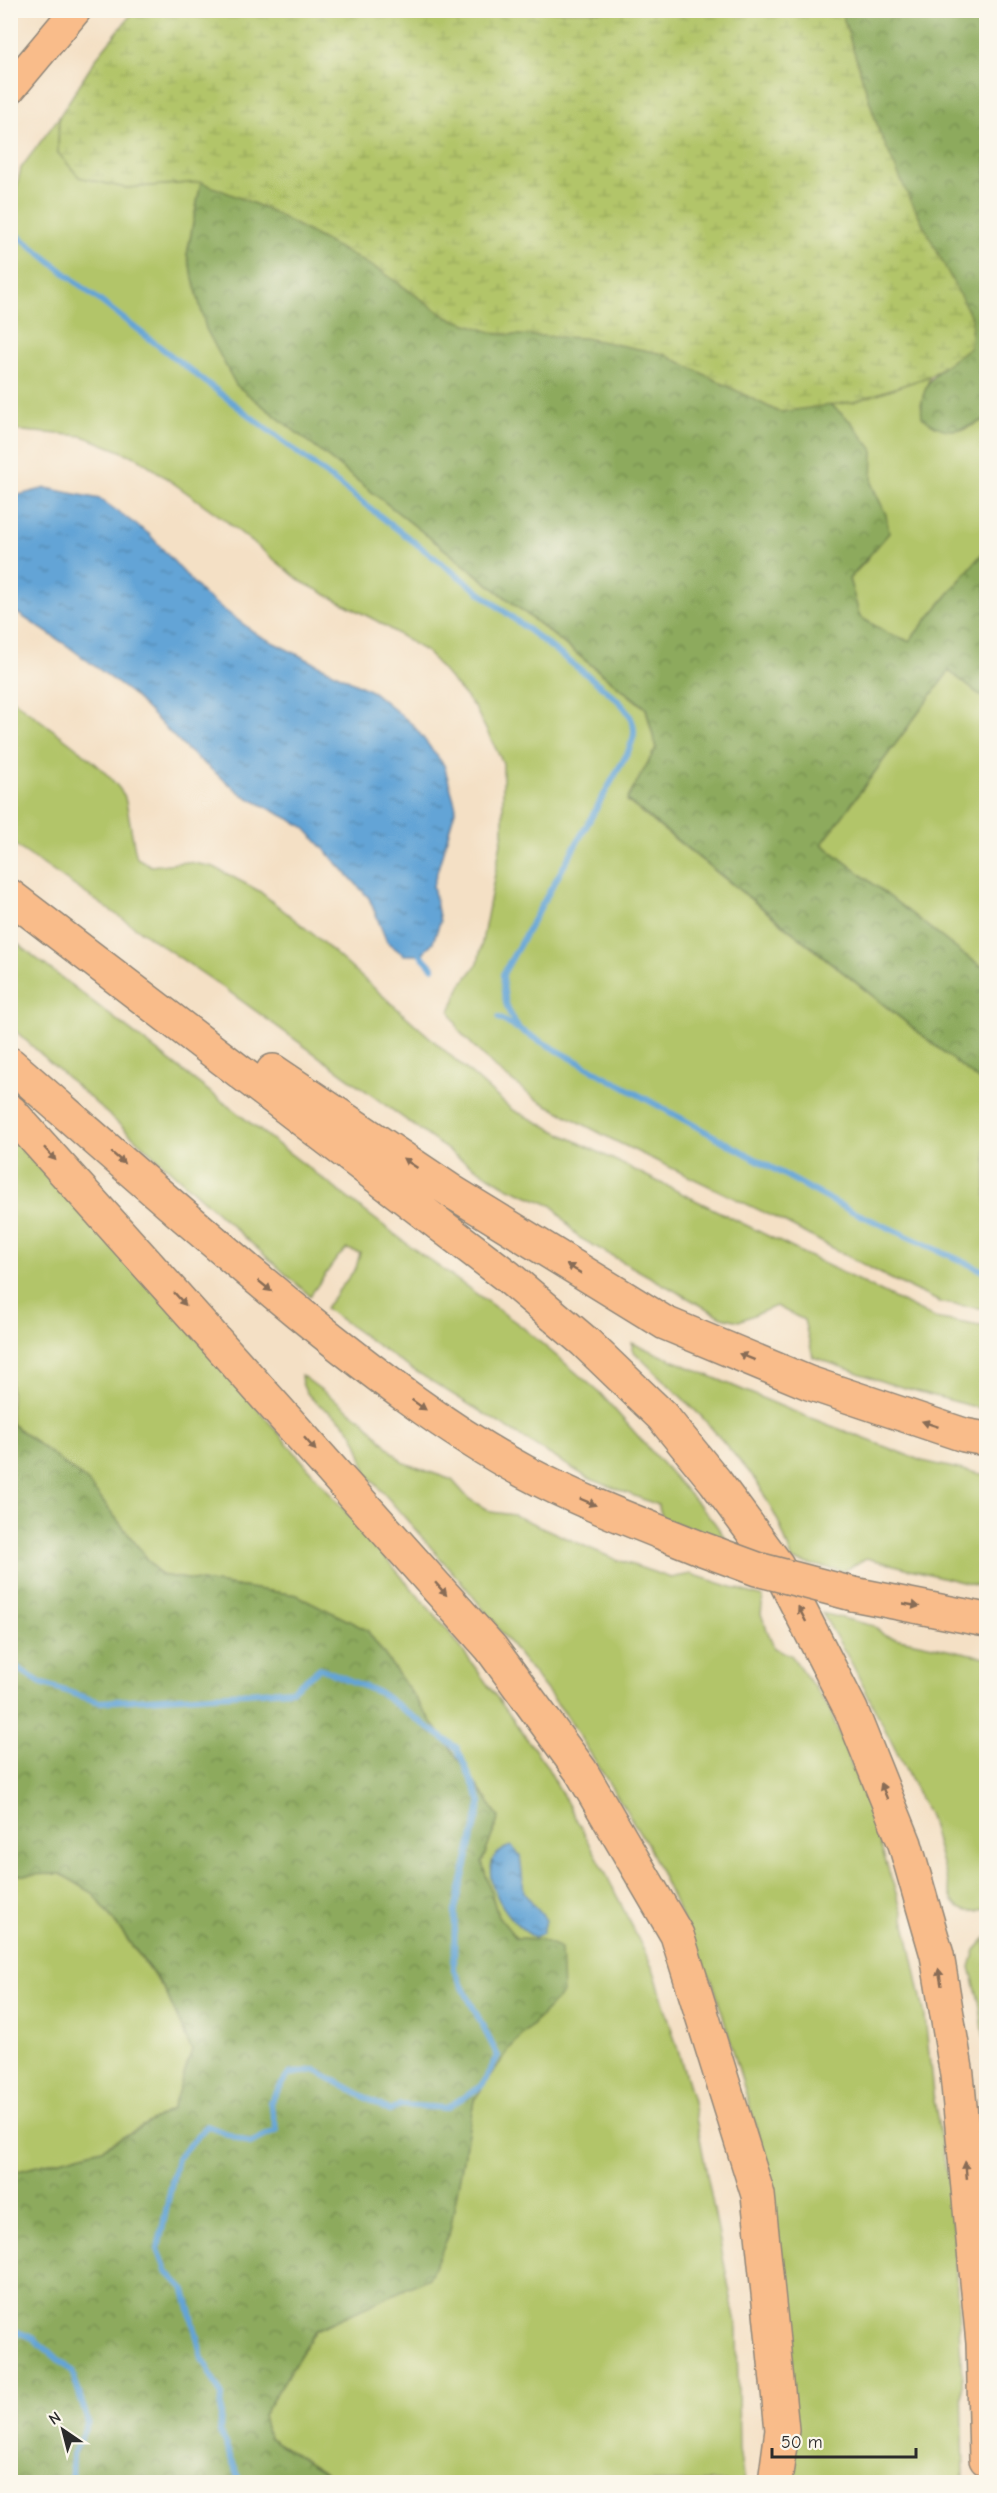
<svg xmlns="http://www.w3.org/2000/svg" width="997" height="2493" viewBox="0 0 997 2493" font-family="'Comic Neue',sans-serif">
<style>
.grass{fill:#b2c569;stroke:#6e784a;stroke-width:1.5}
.forest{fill:url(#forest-crowns);stroke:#5c6a44;stroke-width:1.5}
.wetland{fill:url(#wetland-marsh);stroke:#6e784a;stroke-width:1.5}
.water{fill:url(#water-ripples);stroke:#476880;stroke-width:1.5}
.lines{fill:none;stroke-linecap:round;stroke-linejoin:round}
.stream{stroke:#63a4d6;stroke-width:6}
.major-casing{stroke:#908678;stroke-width:33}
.highway-casing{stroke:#908678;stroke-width:36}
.major{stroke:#f9bc8a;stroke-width:30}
.highway{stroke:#f9bc8a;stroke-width:33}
.highway-bridge-casing{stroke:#908678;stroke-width:36;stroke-linecap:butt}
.highway-bridge{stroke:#f9bc8a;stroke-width:33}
.oneway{fill:#886c56}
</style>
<defs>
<pattern id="forest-crowns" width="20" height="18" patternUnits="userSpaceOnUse" patternTransform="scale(1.5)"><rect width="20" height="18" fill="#8daa5d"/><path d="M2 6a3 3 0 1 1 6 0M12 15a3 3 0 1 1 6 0" fill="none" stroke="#738b4d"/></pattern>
<pattern id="wetland-marsh" width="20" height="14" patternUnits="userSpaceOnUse" patternTransform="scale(1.5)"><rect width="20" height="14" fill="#b2c569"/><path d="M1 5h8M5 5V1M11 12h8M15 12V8" fill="none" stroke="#99a95b"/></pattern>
<pattern id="water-ripples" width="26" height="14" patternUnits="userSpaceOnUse" patternTransform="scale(1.5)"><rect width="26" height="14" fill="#63a4d6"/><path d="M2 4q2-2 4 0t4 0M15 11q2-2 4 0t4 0" fill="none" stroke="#5286ae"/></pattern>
</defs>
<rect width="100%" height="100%" fill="#fbf7ec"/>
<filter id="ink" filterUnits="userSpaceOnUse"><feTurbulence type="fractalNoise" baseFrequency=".0167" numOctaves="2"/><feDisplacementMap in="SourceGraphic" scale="12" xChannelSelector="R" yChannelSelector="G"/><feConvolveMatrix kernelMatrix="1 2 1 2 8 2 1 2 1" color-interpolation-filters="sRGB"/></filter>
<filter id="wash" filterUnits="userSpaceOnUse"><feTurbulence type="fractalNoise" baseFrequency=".008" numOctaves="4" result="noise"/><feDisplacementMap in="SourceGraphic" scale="24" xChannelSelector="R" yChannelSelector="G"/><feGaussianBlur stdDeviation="1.35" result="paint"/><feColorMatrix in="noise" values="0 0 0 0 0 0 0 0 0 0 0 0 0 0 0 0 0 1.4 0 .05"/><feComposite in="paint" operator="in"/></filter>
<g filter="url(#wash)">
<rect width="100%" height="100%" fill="#f4e0c5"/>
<path class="grass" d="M59 117 58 153 125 188 201 182 187 255 237 385 646 709 656 748 627 801 986 1086V1309L942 1303 889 1278 782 1221 615 1141 534 1098 495 1068 460 1032 450 1011 462 984 478 963 503 832V763L475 708 428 653 377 621 302 582 221 517 138 458 83 436 11 430 13 202 21 168Z
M930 376 921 404 923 417 963 430 986 419V549L909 641 887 633 860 617 849 579 868 559 886 515 872 485V450L851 422 831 405 853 402Z
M949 671 986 700V969L963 954 822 844Z
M11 698C44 725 101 760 124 795 127 800 133 846 137 858L151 866 188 862 214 867 259 891 314 935 511 1109 934 1318 986 1327V1410L887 1383 813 1357 804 1320 776 1306 739 1321 722 1317 578 1237 553 1206 507 1187 456 1156 224 988 19 848 11 841Z
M10 938 410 1246 521 1326 599 1392 714 1522 728 1542 663 1519 658 1505 588 1478 402 1363 325 1308 356 1268 360 1253 347 1249 337 1258 310 1296 11 1027Z
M10 1135 177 1315 450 1633 546 1765 600 1862 654 1971 692 2097 737 2329 739 2449 744 2482H340L268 2437 263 2415 316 2330 360 2309 449 2235 474 2100 510 2048 563 1993 539 1939 516 1938 498 1916 482 1862 499 1817 367 1630 297 1595 160 1575 87 1481 11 1423Z
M632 1343 790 1410 922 1461 986 1475V1588L866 1558 844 1571 793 1561 779 1523 756 1480 702 1417 632 1350Z
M301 1375 364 1421 402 1462 452 1480 469 1499 491 1512 514 1515 612 1558 671 1578 691 1574 763 1597 761 1614 774 1648 791 1655 829 1708 866 1802 903 1914 925 2016 933 2094 952 2204 962 2378 964 2482H789L793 2435 789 2300 763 2151 713 1983 647 1844 567 1716 468 1590 366 1473C362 1457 358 1438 346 1425 331 1409 301 1401 301 1375Z
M822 1613 874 1626 885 1636 986 1657V1908C972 1914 962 1913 952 1900L929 1816 851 1662Z
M61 1874 93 1893 166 1992 192 2051 173 2109 102 2149 11 2173V1875Z
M986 1938V2052L979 2001 970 1967 975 1950Z"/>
<path class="forest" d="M841 11H986V419C961 431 945 437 922 417 918 379 943 367 970 347L879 131Z
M201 182 265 208 381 271 447 317 497 334 585 338 664 354 779 412 831 405 851 422 873 450 872 485 886 515 889 533 849 579 860 617 887 633 909 641 986 549V700L949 671 822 844 963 954 986 969V1086L627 800 656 748 646 708 236 385 206 329 187 255Z
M10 1423 87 1481 160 1575 297 1595 367 1630 499 1817 482 1862 498 1916 516 1938 539 1939 561 1948 563 1993 510 2048 474 2100 449 2235 429 2278 316 2330 263 2415 268 2437 340 2482H11V2173L102 2149 172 2109 192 2051 164 1988 93 1893 61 1874 11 1875Z"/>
<path class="wetland" d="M134 11H841L879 131 906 191 972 319 970 347 930 376 853 402 779 412 664 354 585 338 497 334 447 317 381 271 265 208 201 182 125 188 79 177 58 153 59 117 97 57Z"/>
<path class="water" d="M46 488 100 499 149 534 204 595 258 635 373 692 413 725 444 765 456 807 433 886 440 922 433 942 421 955H404L387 942 369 898 303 826 243 795 187 750 132 694 65 644 11 609V497Z
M511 1846 520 1855 524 1892 546 1920 543 1933 535 1937C507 1925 465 1860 511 1846Z"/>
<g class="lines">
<path class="stream" d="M10 229 86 290 591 678C607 691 636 710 634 733 634 739 630 746 628 752L503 974C503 997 506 1012 520 1030L845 1208 986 1272
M421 955 433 968
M499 1018 516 1028
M10 1663 41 1683 99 1702 292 1690 320 1668 380 1693 457 1748 481 1802 455 1910 454 1970 498 2056 482 2086 446 2108 400 2105 390 2111 315 2070 289 2074 270 2102 277 2130 250 2143 207 2126 177 2158 158 2249 166 2270 185 2290 202 2358 222 2396 220 2432 241 2482
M10 2329 33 2338 72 2371 88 2422 73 2454 72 2482"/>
</g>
</g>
<g filter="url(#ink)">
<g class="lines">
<g class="major-casing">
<path id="major" d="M10 89 76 10"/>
</g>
<g class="highway-casing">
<path id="highway" d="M10 896 507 1276 585 1342 662 1416 715 1481 777 1565 851 1710 905 1844 937 1955 957 2075 983 2343 986 2459
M10 1064C106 1148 201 1233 299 1313 371 1371 444 1428 525 1472 581 1502 641 1524 700 1548
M273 1071 451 1191 665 1323 809 1383 964 1435 986 1439
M10 1111 491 1648 581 1771 677 1935 758 2195 782 2430 775 2482
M853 1594 986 1620"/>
</g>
<use href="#major" class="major"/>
<use href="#highway" class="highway"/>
<g class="highway-bridge-casing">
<path id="highway-bridge" d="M700 1548 757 1569 853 1594"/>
</g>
<use href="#highway-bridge" class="highway-bridge"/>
</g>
<defs><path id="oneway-solid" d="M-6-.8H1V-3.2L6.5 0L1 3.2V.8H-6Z" transform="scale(1.5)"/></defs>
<g class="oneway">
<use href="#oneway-solid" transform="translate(50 1154) rotate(48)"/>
<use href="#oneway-solid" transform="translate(118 1158) rotate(41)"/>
<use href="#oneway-solid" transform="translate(410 1163) rotate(-146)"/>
<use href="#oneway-solid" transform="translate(574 1269) rotate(-149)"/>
<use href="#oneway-solid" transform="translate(265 1286) rotate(39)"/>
<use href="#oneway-solid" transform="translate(180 1299) rotate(48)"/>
<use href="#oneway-solid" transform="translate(747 1357) rotate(-158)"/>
<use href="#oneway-solid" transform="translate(419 1405) rotate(35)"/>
<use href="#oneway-solid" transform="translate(930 1424) rotate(-161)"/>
<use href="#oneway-solid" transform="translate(310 1444) rotate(48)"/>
<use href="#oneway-solid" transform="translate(588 1502) rotate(23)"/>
<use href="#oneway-solid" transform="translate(441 1589) rotate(49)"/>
<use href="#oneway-solid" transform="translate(911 1605) rotate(11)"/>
<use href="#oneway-solid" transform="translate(802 1614) rotate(-117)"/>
<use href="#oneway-solid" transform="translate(884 1791) rotate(-112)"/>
<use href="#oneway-solid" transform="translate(940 1977) rotate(-100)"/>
<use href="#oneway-solid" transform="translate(966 2170) rotate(-96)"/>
</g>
</g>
<rect width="997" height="2493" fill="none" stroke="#fbf7ec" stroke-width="36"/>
<g transform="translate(63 2430) rotate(325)" stroke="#fbf7ec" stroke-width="4.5" paint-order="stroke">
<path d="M0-4.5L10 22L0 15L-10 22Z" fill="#2b2b2b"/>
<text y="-9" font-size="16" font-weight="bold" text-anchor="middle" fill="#2b2b2b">N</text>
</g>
<path d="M772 2448v9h144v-9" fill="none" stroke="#2b2b2b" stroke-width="3"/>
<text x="781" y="2448" font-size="18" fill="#2b2b2b" stroke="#fbf7ec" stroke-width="4.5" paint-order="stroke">50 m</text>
</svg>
